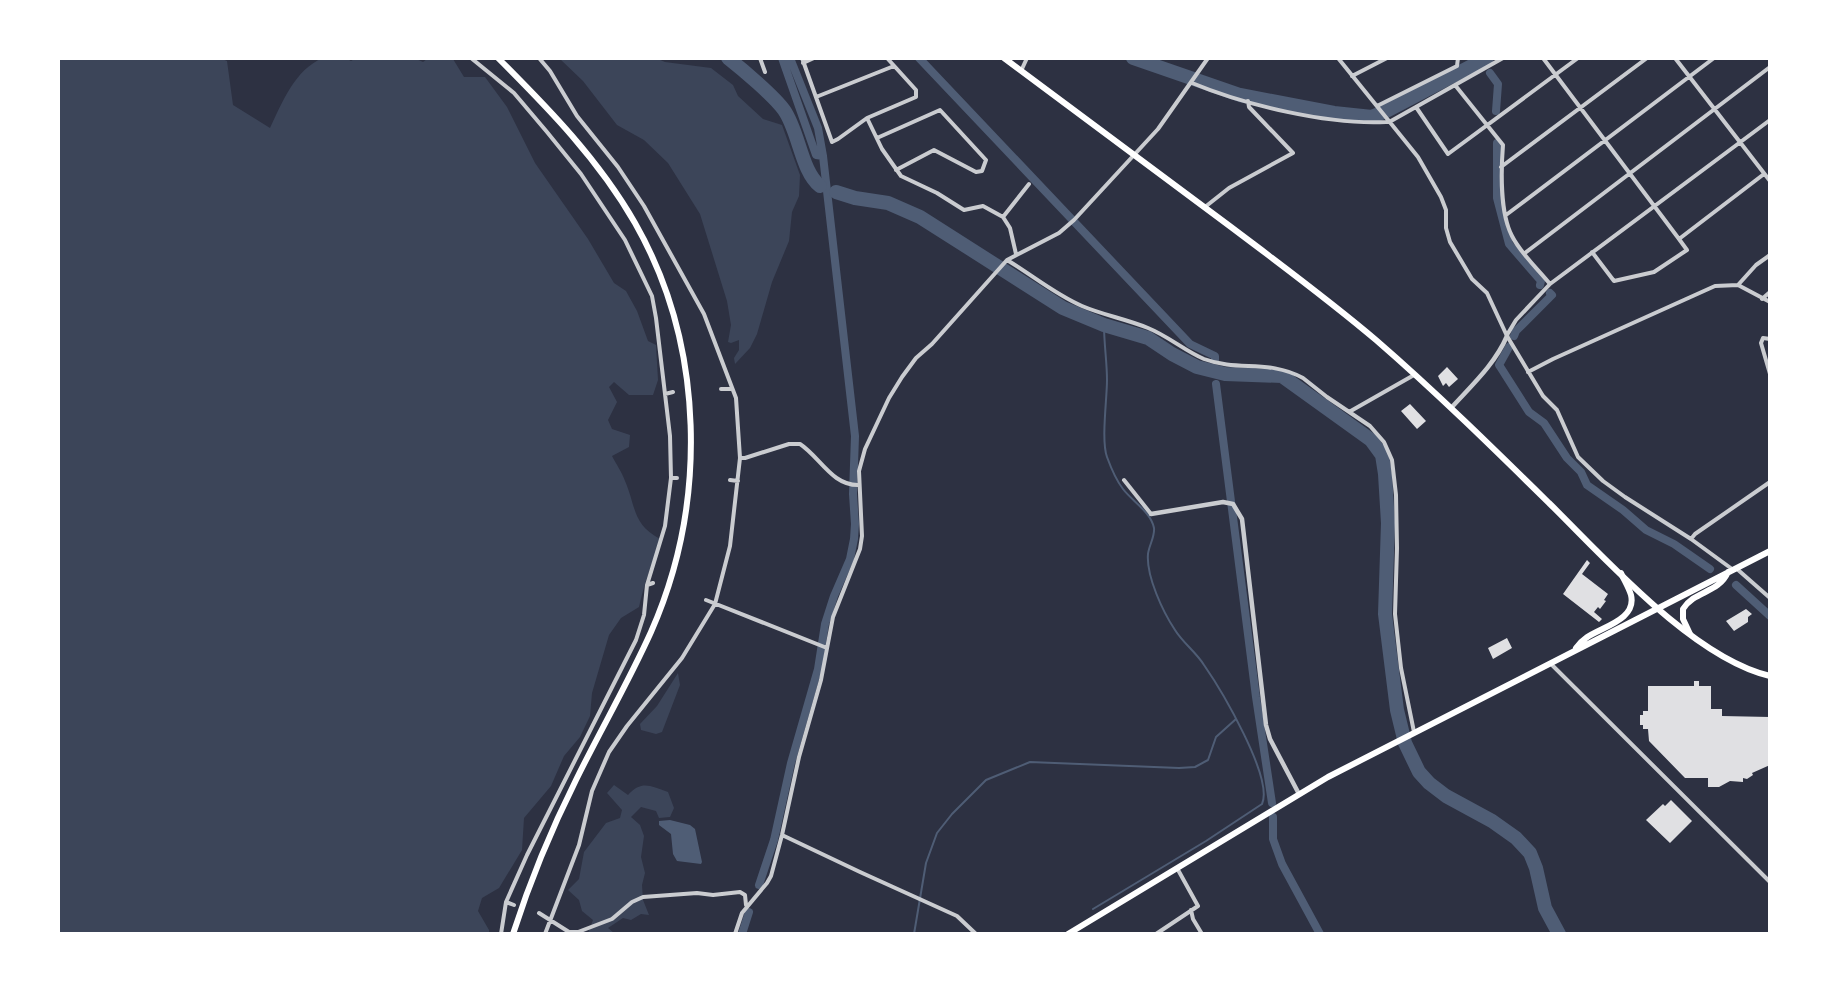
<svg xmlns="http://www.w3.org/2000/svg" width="1828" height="992" viewBox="0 0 1828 992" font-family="'Space Grotesk',sans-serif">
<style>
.green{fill:#3c4559}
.water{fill:#4f5d75}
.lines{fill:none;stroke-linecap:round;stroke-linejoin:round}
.stream{stroke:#4f5d75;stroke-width:2}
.canal{stroke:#4f5d75;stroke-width:8}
.river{stroke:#4f5d75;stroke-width:14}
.building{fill:#e0e0e3}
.minor{stroke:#caccd0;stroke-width:4}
.tertiary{stroke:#caccd0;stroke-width:4.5}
.primary{stroke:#fff;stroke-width:6}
.trunk{stroke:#fff;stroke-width:6}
</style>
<rect width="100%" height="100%" fill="#2d3142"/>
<path class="green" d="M323 58 347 59 351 61 356 58H414L423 62 427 59H453L464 77H485L507 107 535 163 588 239 614 283 626 291 637 311 648 341 656 345 658 380 653 395H629L614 382 609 387 617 402 608 420 612 429 630 435 629 447 612 456C616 464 622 472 625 481 636 506 632 524 660 539 653 562 644 583 639 607L621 618 609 635 592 693 590 716 580 737 564 756 551 786 524 818 522 850 499 888 482 898 478 911 489 930V933H59L58 59H222L227 61 233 105 270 128C282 103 295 69 323 58Z
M560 59H658L665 62 711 68 733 85 738 96 763 119 782 125 800 175 799 196 792 212 789 241 772 282 757 334 750 348 735 364 734 358 739 350V340L731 343 728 342 731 325 727 301 700 214 668 163 644 140 617 125 583 81Z
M678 673 680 685 662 732 656 734 641 730 640 724 657 706Z
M614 785 628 795C642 780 650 786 668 792L674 808 670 817 659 818 656 811 641 807 631 817 640 825 644 836 641 857 645 873 642 885 643 900 649 915 641 914 631 920 623 918 608 928 614 933H588L593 920 582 911 579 900 568 890 579 879 584 852 606 823 620 818 622 810 607 793Z"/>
<path class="water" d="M670 820 690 825 695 829 702 862 701 864 677 861 673 854 671 834 659 825V821Z"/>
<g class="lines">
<path class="stream" d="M1093 909 1206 841 1262 804C1274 778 1220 688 1204 665 1196 652 1183 643 1175 630 1163 612 1146 576 1148 554 1149 545 1155 537 1154 528 1151 512 1132 501 1123 489 1116 480 1111 468 1107 457 1101 441 1107 399 1107 380 1107 362 1104 344 1104 325
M914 934 926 863 937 833 952 814 986 780 1030 762 1179 768 1195 767 1208 760 1216 737 1236 719"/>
<path class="canal" d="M782 58 816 155 823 156
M919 58 1190 344 1215 356V360
M1482 61 1483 62
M1490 73 1498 84 1496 111
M1497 143V198L1509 244 1541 281 1540 285
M1514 336 1516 331 1552 295 1550 293
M1509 347 1499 365 1501 368 1529 412 1544 423 1567 458 1581 472 1587 485 1623 510 1646 530 1674 544 1710 569
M1216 384 1256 697 1272 803
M1736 585 1770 616
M1273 817V839L1282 864 1320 934
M759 885 774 840 791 763 818 669 825 624 834 596 850 559 854 539 855 524 853 494 855 436 823 156 818 128 790 58
M742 934 749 912"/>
<path class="river" d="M728 58C742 69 774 96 784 110 799 131 801 171 820 186
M1133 58 1240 95 1334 113 1372 117 1388 110 1487 58
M836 192 855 198 888 203 920 217 1063 308 1104 325 1148 338 1172 354 1197 367 1225 374 1282 376 1371 440 1382 455 1385 474 1388 523 1385 614 1397 710 1405 743 1419 772 1429 783 1446 796 1492 821 1516 838 1530 853 1536 868 1545 908 1559 934"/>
</g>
<path class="building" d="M1447 367 1458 379 1449 387 1446 383 1443 386 1438 376Z
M1410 404 1426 421 1417 429 1401 411Z
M1587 560 1590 563 1582 574 1608 594 1604 600 1606 601 1600 609 1598 607 1594 612 1602 619 1599 622 1563 594Z
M1746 609 1752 614 1748 617V622L1734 631 1726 621Z
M1507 638 1512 648 1493 659 1488 648Z
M1694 681H1699V686H1711V709H1722V716L1770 717V765L1752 773 1753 775 1747 779 1743 778V782L1730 781 1719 787H1708V778H1685L1649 741 1648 729H1643V725H1640V715H1643V711H1648V686H1694Z
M1671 800 1692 821 1670 843 1646 820 1663 804 1665 806Z"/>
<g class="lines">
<path class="minor" d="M471 58 514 93 547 132 581 174 625 240 652 296 656 318 665 394
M539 58 550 71 577 116 618 167 644 206 704 314 736 398 740 458 730 546 715 604 682 658 627 726 609 752 592 791 579 845 545 934
M760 58 765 72
M802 58 832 142 838 139 867 118 916 97V90L887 58
M1338 58 1418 157 1441 197 1446 210V228L1450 242 1472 279 1487 293 1507 336 1543 396 1557 410 1578 457 1603 481 1625 497 1691 539 1732 569
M1543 58 1679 239 1764 174
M1675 58 1770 181
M803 63 814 58
M1021 71 1027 58
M1352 76 1387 58
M1192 83C1245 105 1328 125 1386 122L1391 121 1503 58
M1455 85 1503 145C1501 170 1500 213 1512 236 1521 254 1538 269 1550 284
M816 97 894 66
M1377 106 1457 66 1458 58
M1416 107 1448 154 1578 58
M867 118 882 149 901 176 937 193 964 210 983 206 1003 217 1010 228 1016 254
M877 138 940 110 986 160 982 171 976 172 934 150 896 170
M1501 167 1647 58
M1205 207 1229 188 1293 153 1249 107 1248 101
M1506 215 1714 58
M1003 217 1029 184
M1592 252 1614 281 1654 272 1687 250 1679 239
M1525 253 1770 67
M1007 260C1032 275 1056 295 1082 306 1103 315 1126 319 1148 328 1168 336 1185 351 1204 359 1239 372 1268 359 1303 378L1327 397 1370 426 1384 442 1392 460 1396 495 1397 548 1395 614 1401 668 1414 732
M1738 285 1756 265 1770 255
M1762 299 1770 292
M1507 335 1516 320 1550 284 1770 120
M1770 339 1763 338 1761 343 1770 374
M1528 372 1553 359 1715 286 1738 285 1770 302
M721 389H732
M673 392 665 394 670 436 671 478H677
M1349 412 1414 375
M740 458H745L789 444H800C820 457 832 486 859 485
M730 480 738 481
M1124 480 1151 514
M1691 539 1695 534 1770 482
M1737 569 1770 598
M653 583 647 585 665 526 671 478
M706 600 827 648
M1550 663 1770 882
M782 835 860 872 957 916 976 934
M506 902 527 855 636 640 644 615 647 585
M1191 910 1193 919 1202 934
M539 913 569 932H578L612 919 632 902 643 897 697 893 713 895 740 892 745 895 746 905
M501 934 506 902 514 905
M735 934 742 913 767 883 771 876 782 835 799 757 821 680 833 617 860 549 862 536 859 471 865 449 889 398 902 377 916 358 932 344 1007 260 1059 233 1074 220 1158 129 1208 58
M1156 934 1198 906 1177 868"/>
<path class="tertiary" d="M1452 407C1472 385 1495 364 1507 336
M1151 514 1223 502 1233 504 1242 519 1266 725 1270 739 1299 794"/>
<path class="primary" d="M1004 58C1080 115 1156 171 1231 227 1280 264 1329 300 1376 340 1436 392 1493 448 1549 503 1605 558 1693 658 1770 676"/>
<path class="trunk" d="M498 58C549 109 599 160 635 223 705 346 708 503 651 632 628 683 600 731 576 780 551 830 530 881 513 934
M1690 634 1683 619V609C1695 590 1718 594 1728 572
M1576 648C1579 644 1583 640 1586 638 1601 627 1637 620 1631 595 1629 588 1624 580 1621 573
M1068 934 1328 777 1770 551"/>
</g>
<rect width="1828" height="992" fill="none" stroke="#ffffff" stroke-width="120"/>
</svg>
